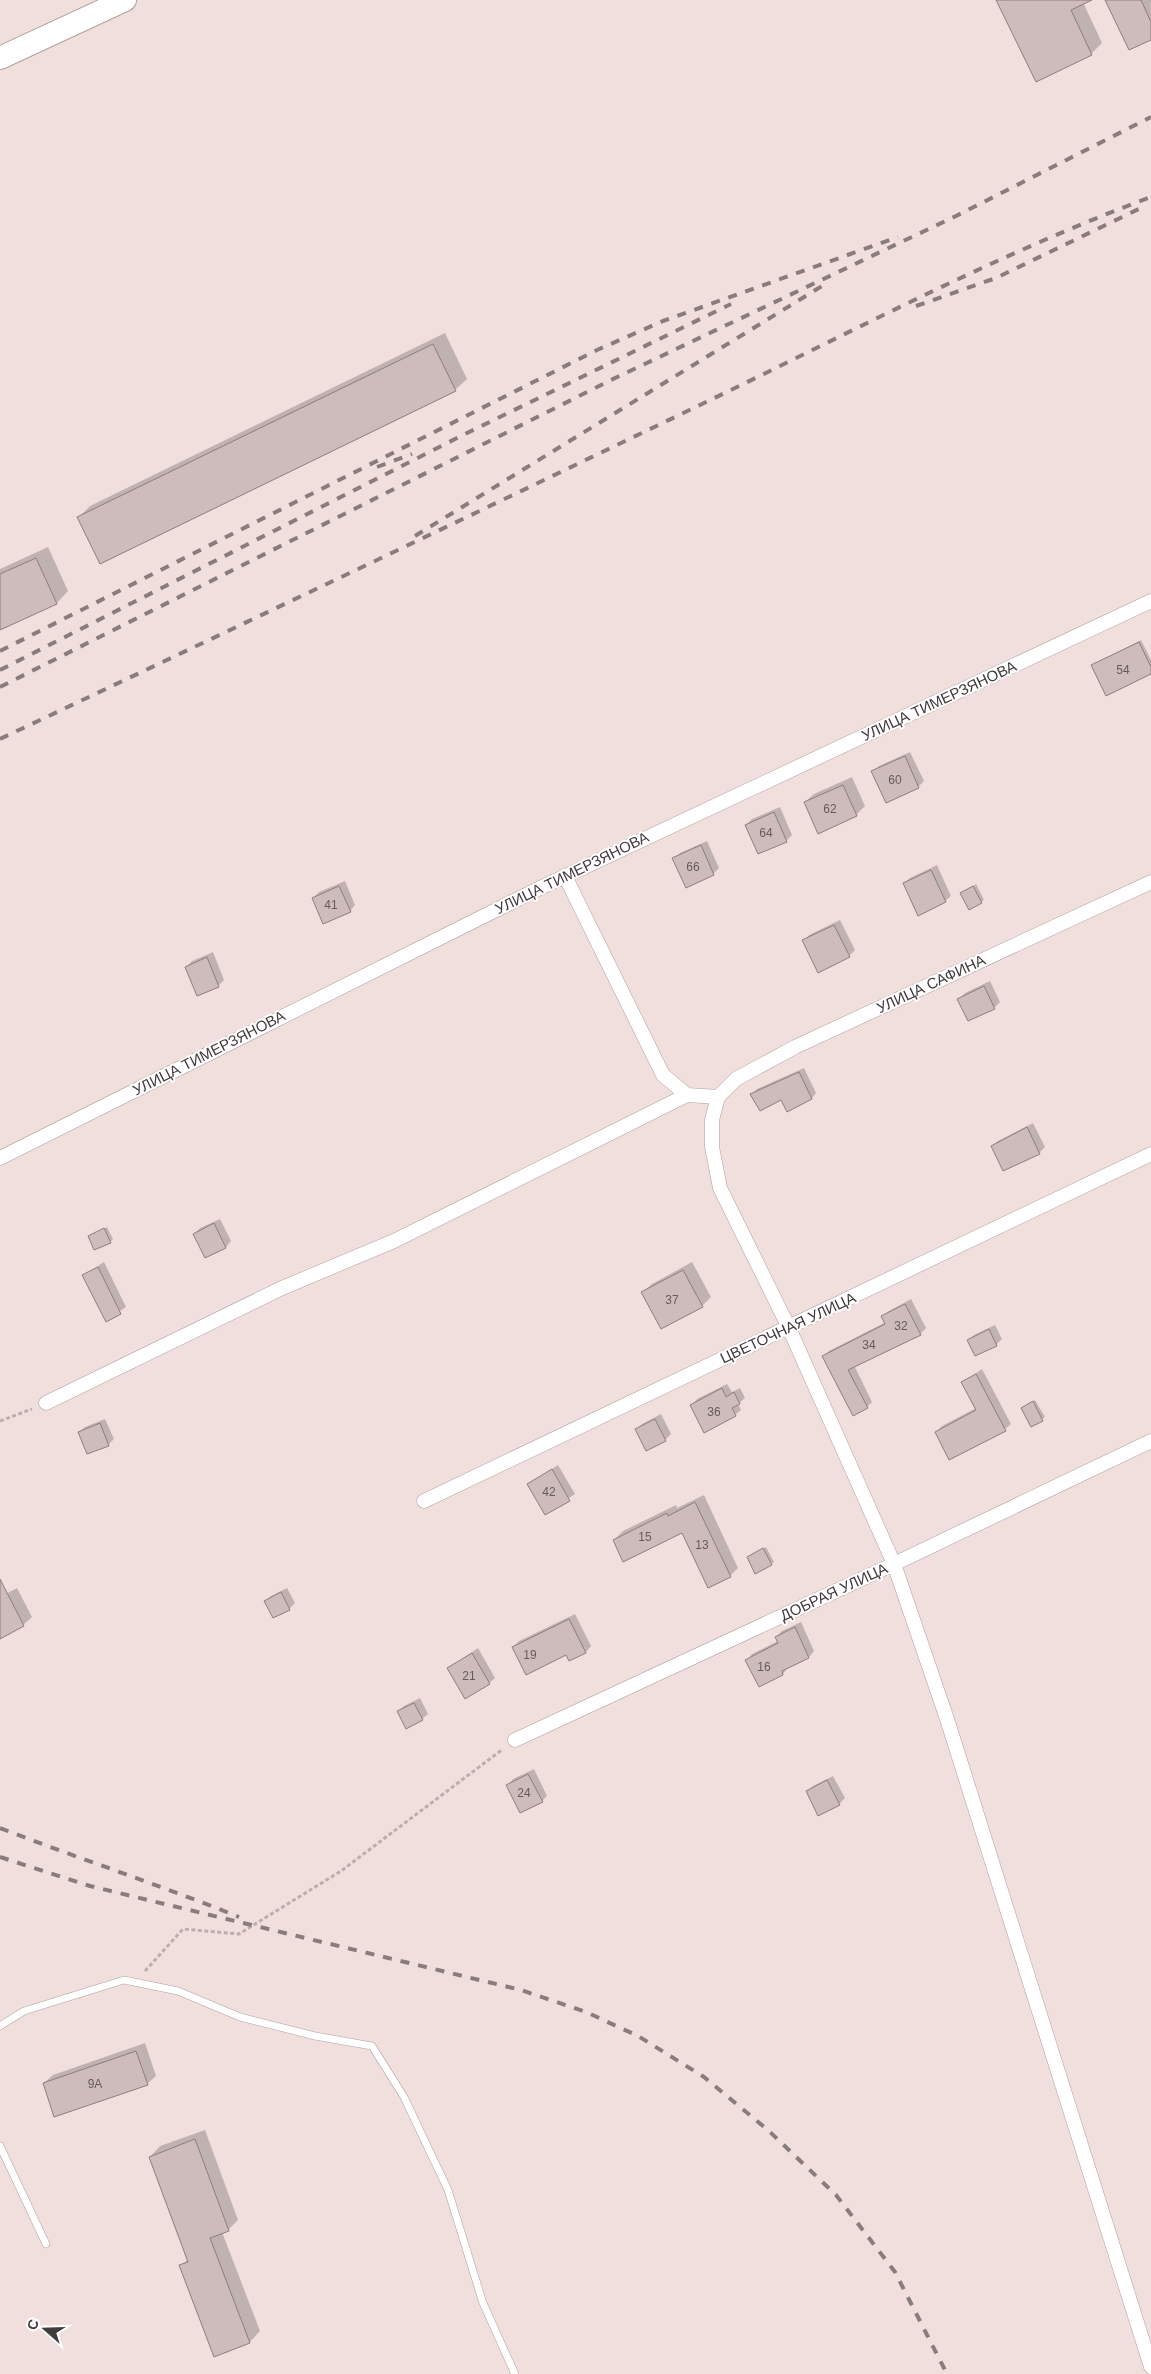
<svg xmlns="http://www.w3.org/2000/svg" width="1151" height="2374" viewBox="0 0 1151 2374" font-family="Helvetica,sans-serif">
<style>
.shadow{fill:#0003}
.building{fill:#cebcbc;stroke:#8d7d7c}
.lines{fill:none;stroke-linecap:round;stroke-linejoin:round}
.lane-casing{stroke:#b1a0a0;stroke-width:8}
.street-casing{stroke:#b1a0a0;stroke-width:15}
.primary-casing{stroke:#b1a0a0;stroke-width:24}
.path{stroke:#bcaead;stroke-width:3;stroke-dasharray:4 2.5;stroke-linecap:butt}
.lane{stroke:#fff;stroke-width:7}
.street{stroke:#fff;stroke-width:14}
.primary{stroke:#fff;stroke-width:22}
.rail{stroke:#887d7c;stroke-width:4;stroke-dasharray:9 9;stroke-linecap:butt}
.labels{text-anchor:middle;stroke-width:4;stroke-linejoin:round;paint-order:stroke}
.number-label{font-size:12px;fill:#655b5b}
.street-label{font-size:15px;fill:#423b3b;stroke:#fff}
</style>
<rect width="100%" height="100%" fill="#f1dfde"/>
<path class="shadow" d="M998 0H1082L1102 43 1091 54Z
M1107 0H1151V38Z
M445 333 467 379 455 390 79 517 90 506Z
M48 547 68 591 57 603 0 629V569Z
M1141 640 1151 660V672L1093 665Z
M910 752 924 781 918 787 873 772 879 766Z
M852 777 865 806 856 815 805 802 814 794Z
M780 807 792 835 786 841 746 825 752 819Z
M707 841 719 868 713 874 674 858 680 853Z
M937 865 951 896 945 901 904 883 910 878Z
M345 881 355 905 350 911 313 898 319 892Z
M976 884 984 900 969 908 961 893Z
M840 920 855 950 849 956 804 941 809 935Z
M213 952 224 980 219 985 198 994 186 967 192 961Z
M990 981 1000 1002 994 1008 959 999 965 993Z
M804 1068 816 1093 812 1098 787 1110 782 1098 752 1094 757 1089Z
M1033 1123 1045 1147 1039 1153 992 1146 998 1141Z
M220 1219 231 1241 226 1247 206 1257 194 1234 200 1228Z
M107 1227 113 1239 110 1242 89 1236Z
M104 1262 126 1307 106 1320 84 1275Z
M692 1262 711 1297 702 1306 643 1292 652 1284Z
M911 1299 926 1328 920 1334 854 1365 872 1402 867 1407 824 1356 829 1351 886 1322 883 1316 889 1311Z
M995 1325 1002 1339 996 1345 968 1340 974 1335Z
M982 1369 1011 1424 1005 1429 936 1432 942 1426 976 1408 963 1382Z
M727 1384 732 1392 740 1388 745 1398 738 1404 741 1410 735 1415 692 1405 697 1399Z
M1035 1400 1045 1417 1032 1426 1022 1408Z
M661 1414 671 1434 665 1440 636 1430 642 1424Z
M105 1419 114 1439 108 1445 79 1432 85 1427Z
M558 1465 575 1494 545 1513 529 1484Z
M704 1495 738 1568 730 1576 683 1531 614 1540 623 1531 676 1505 677 1508Z
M766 1547 774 1562 771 1564 748 1557Z
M17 1588 32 1617 23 1625 0 1637V1597Z
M287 1588 295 1603 289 1609 266 1601 271 1596Z
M575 1614 591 1646 586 1652 570 1660 567 1653 513 1647 519 1641Z
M801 1622 814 1651 809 1657 788 1667 783 1674 760 1686 747 1660 752 1654 778 1641 776 1637 782 1631Z
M478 1648 495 1678 489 1683 449 1668Z
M420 1698 428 1714 422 1719 398 1712 404 1706Z
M534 1769 547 1796 542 1801 508 1785 513 1779Z
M833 1776 845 1798 839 1804 807 1792 813 1786Z
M145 2043 156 2076 147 2084 44 2083 53 2075Z
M205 2130 238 2220 228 2230 222 2232 260 2331 250 2342 215 2355 181 2266 188 2259 150 2157 160 2146Z"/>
<path class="building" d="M996 0H1092L1071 10 1092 55 1036 82Z
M1105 0H1141L1151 22V40L1129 50Z
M433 344 456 391 100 564 77 517Z
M36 558 57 604 0 630V574Z
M1139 642 1151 667V674L1106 696 1091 665Z
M905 756 919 788 886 803 871 771Z
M843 785 857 816 818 834 804 802Z
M774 812 787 842 758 854 745 825Z
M701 845 714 875 686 888 672 858Z
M931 870 946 902 918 916 903 883Z
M339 886 351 912 323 924 312 898Z
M973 886 982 903 969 910 960 893Z
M834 925 850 957 818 973 802 940Z
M207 957 219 987 197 996 185 967Z
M984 986 995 1009 968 1021 957 999Z
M799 1072 812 1099 787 1112 781 1100 760 1111 750 1094Z
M1027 1127 1040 1154 1003 1171 991 1146Z
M214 1223 226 1248 205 1258 193 1234Z
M104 1228 111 1243 94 1250 88 1236Z
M98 1267 121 1314 106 1322 82 1275Z
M683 1270 703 1307 661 1329 641 1292Z
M905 1304 921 1335 848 1370 868 1408 853 1416 822 1356 885 1324 881 1316Z
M989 1329 997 1346 975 1356 967 1340Z
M976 1374 1006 1431 949 1460 935 1432 976 1410 961 1382Z
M722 1388 726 1397 734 1392 740 1404 732 1408 736 1416 704 1433 690 1405Z
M1033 1401 1043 1421 1031 1427 1021 1408Z
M655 1419 666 1441 646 1451 635 1429Z
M100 1423 109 1446 87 1454 78 1432Z
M552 1469 570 1501 545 1515 527 1484Z
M695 1502 731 1577 708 1588 682 1533 623 1562 613 1540 667 1513 668 1516Z
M763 1548 772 1565 755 1574 747 1557Z
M0 1579 24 1626 0 1639Z
M281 1592 290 1610 273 1618 264 1601Z
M569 1619 586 1653 569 1661 566 1655 526 1675 512 1647Z
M795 1627 809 1658 782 1671 783 1675 759 1687 745 1660 778 1643 775 1637Z
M472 1653 490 1684 465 1699 447 1668Z
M414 1703 423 1720 406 1729 397 1711Z
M528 1774 543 1802 520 1813 506 1785Z
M827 1780 840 1805 818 1816 806 1791Z
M136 2051 148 2085 54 2117 43 2083Z
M195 2139 229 2231 210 2238 250 2343 214 2357 179 2265 188 2262 149 2157Z"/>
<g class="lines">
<g class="lane-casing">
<path id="lane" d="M0 2026 24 2011 124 1980 178 1991 240 2017 315 2036 372 2046 404 2097 448 2190 483 2303 515 2374
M0 2146 46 2244"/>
</g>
<g class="street-casing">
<path id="street" d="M565 876 663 1075 687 1095
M1151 882 795 1047 736 1079 718 1097 712 1120V1147L720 1188 789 1328 894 1564 947 1719 1151 2367
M0 1158 542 887 1151 601
M46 1403 282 1288 394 1241 687 1095 718 1097
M424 1501 1151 1154
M515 1740 894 1564 1151 1441"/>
</g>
<g class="primary-casing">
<path id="primary" d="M0 58 125 0"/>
</g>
<path class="path" d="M0 1421 32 1409
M145 1971 183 1929 239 1934 341 1871 503 1749"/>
<use href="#lane" class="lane"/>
<use href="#street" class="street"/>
<use href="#primary" class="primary"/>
<path class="rail" d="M916 306 996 278 1145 206
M377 467 412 454
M415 536 822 286
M0 651 597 350 663 321 898 237
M0 670 459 437 731 304
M0 687 611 380 956 216 1151 117
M0 739C235 628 470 516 704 403 852 332 997 254 1151 197
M0 1828C80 1859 160 1885 239 1917
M0 1857 90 1886 521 1990 586 2012 638 2036 704 2077 769 2131 836 2195 895 2272 947 2374"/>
</g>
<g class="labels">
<g class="number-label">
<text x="1123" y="674">54</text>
<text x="895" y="784">60</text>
<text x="830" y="813">62</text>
<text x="766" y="837">64</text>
<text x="693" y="871">66</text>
<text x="331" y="909">41</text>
<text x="672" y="1304">37</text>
<text x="901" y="1330">32</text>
<text x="869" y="1349">34</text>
<text x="714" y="1416">36</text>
<text x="549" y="1496">42</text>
<text x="645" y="1541">15</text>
<text x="702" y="1549">13</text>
<text x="530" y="1659">19</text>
<text x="764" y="1671">16</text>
<text x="469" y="1680">21</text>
<text x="524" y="1797">24</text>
<text x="95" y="2088">9А</text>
</g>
<g class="street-label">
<text transform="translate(939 701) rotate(-25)" y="5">УЛИЦА ТИМЕРЗЯНОВА</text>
<text transform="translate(572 873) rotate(-26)" y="5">УЛИЦА ТИМЕРЗЯНОВА</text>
<text transform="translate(931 984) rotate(-25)" y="5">УЛИЦА САФИНА</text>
<text transform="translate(209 1053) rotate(-27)" y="5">УЛИЦА ТИМЕРЗЯНОВА</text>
<text transform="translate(788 1328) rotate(-25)" y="5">ЦВЕТОЧНАЯ УЛИЦА</text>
<text transform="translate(834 1592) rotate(-25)" y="5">ДОБРАЯ УЛИЦА</text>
</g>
</g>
<g transform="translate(45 2329) rotate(290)" stroke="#ffffff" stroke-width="4" paint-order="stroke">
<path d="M0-4L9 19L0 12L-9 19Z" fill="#423b3b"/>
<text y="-8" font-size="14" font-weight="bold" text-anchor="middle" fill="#423b3b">С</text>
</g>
</svg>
